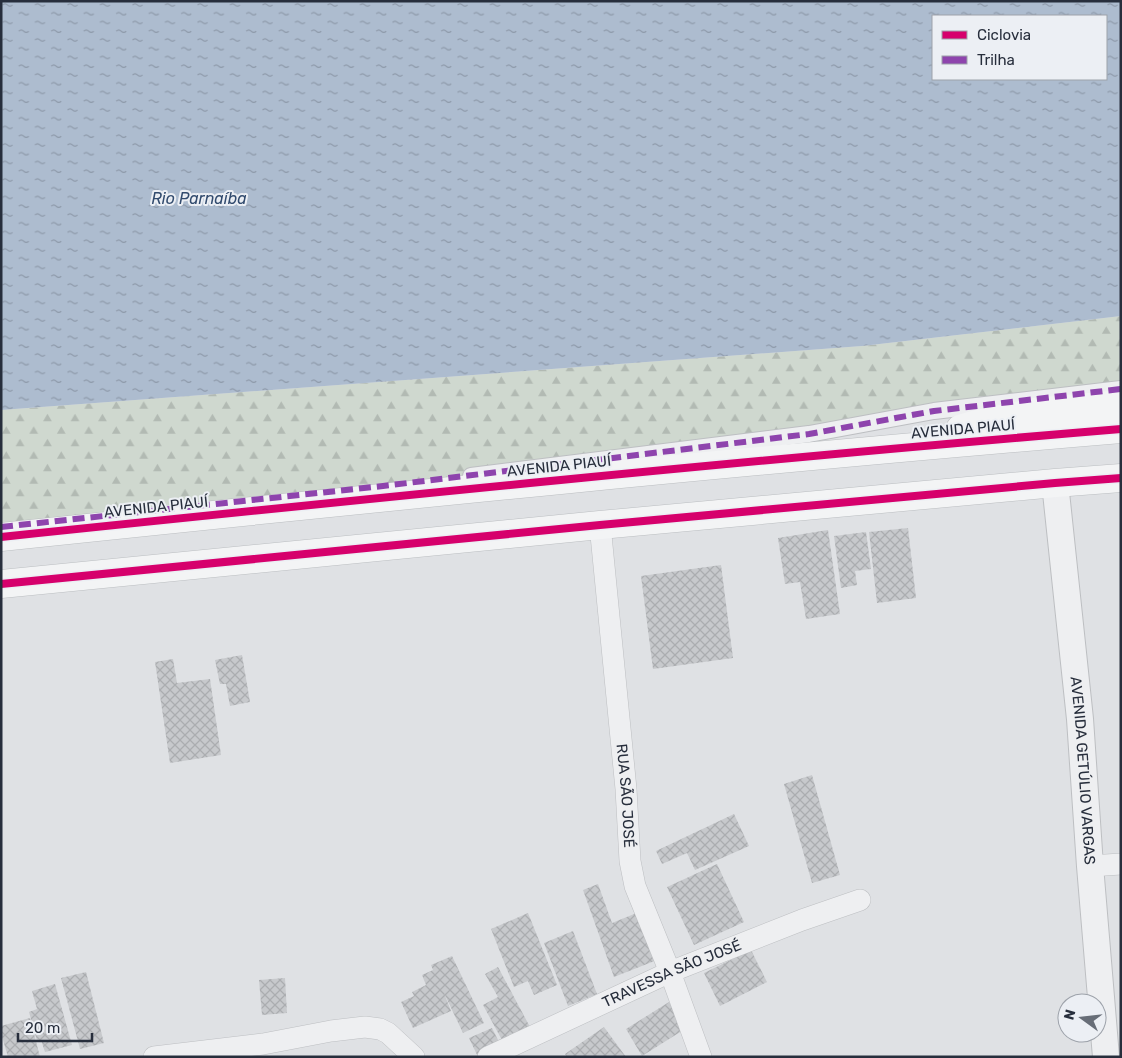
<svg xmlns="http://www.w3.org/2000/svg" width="1122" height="1058" viewBox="0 0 1122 1058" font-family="Rubik,sans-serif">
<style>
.forest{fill:url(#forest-firs)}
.water{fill:url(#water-ripples);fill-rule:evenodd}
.building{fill:url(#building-cross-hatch)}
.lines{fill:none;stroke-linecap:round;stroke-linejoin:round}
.pedestrian-casing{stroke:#bdbfc2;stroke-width:18}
.minor-casing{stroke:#bdbfc2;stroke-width:22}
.tertiary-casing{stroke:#bdbfc2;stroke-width:28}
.primary-casing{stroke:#bbbec1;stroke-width:29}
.pedestrian{stroke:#eeeff1;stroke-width:16}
.minor{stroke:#eeeff1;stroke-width:21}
.tertiary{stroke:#eeeff1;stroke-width:26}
.primary{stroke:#f3f4f5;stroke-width:28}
.quiet{stroke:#8e44ad;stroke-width:6;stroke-dasharray:12 6;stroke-linecap:butt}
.cycleway-casing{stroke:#eceff4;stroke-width:11}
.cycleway{stroke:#d6006c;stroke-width:8}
.labels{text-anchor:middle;stroke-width:4;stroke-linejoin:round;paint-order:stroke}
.street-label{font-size:15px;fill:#272e3c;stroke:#eceff4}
.water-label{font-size:16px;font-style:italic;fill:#324b6e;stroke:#eceff4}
</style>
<defs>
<pattern id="forest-firs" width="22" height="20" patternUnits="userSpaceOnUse" patternTransform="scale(1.25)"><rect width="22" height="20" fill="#cfd8cf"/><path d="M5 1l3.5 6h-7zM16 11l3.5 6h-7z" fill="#b2bab3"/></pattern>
<pattern id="water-ripples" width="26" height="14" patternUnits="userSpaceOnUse" patternTransform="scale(1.25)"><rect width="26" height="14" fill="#adbccf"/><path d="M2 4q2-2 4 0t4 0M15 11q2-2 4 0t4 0" fill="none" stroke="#8d99a9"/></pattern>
<pattern id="building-cross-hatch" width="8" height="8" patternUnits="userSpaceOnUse" patternTransform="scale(1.25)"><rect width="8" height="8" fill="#c7c9cc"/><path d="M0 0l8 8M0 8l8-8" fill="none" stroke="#abadb0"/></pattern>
</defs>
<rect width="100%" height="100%" fill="#dfe1e4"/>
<path class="forest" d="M1121 316V389L809 434 383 486 1 527V410L862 346Z"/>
<path class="water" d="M1 1H1121V316L862 346 1 410ZM933 16H1106V79H933Z"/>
<path class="building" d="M908 528 916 598 877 603 869 532Z
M828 530 840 614 806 619 800 582 785 584 778 538Z
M866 532 871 569 855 571 857 585 841 588 834 536Z
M721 565 733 658 653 669 641 576Z
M242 655 250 702 230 706 226 684H220L215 660Z
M173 659 177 683 210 679 221 755 170 763 155 662Z
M812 775 840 875 812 883 784 784Z
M734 814 749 846 695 870 687 853 662 864 656 851Z
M717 864 744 922 694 945 667 887Z
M598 884 612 923 639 912 657 960 614 977 583 890Z
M528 913 557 985 534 995 528 981 514 987 491 929Z
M573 931 597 994 568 1006 544 943Z
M751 950 767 982 720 1006 704 973Z
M452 956 484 1023 463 1033 444 993 451 1011 413 1028 401 1002 414 996 412 992 426 985 422 975 433 970 431 965Z
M498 967 530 1027 503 1042 483 1005 498 997 485 974Z
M86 972 104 1043 80 1049 61 978Z
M285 978 287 1013 262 1015 259 980Z
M55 984 72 1045 45 1052 41 1040 37 1041 29 1012 37 1009 32 991Z
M669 1002 685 1029 642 1056 626 1029Z
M30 1018 40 1057H8L1 1033V1026Z
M604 1027 626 1057H567L565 1054Z
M492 1028 501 1046 478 1057 469 1038Z"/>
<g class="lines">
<g class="pedestrian-casing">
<path id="pedestrian" d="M471 476 809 434 934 411 1121 389"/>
</g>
<g class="minor-casing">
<g id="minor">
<path id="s1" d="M600 525 626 789 630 861 635 886 670 972 701 1057"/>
<path d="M1090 866 1121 864"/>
<path d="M154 1057 263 1044 331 1031 365 1027 380 1029 388 1033 414 1057"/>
<path id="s2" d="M488 1057 670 972 802 920 860 900"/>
</g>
</g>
<g class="tertiary-casing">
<g id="tertiary">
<path id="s3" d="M1055 483 1080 719 1090 866 1106 1057"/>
</g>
</g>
<g class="primary-casing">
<path id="primary" d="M960 429 977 424 1035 412 1121 404
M1 537C374 498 747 460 1121 429
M1 584 600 525 1055 483 1121 478"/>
</g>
<use href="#pedestrian" class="pedestrian"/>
<use href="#minor" class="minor"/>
<use href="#tertiary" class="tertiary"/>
<use href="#primary" class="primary"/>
<path class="quiet" d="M1 527 383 486 809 434 934 411 1121 389"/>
<g class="cycleway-casing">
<path id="cycleway" d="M1 537C374 498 747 460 1121 429
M1 584 600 525 1055 483 1121 478"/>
</g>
<use href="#cycleway" class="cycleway"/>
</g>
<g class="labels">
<g class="street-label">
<text transform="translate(963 429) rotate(-5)" y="5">AVENIDA PIAUÍ</text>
<text transform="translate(559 466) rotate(-6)" y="5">AVENIDA PIAUÍ</text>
<text transform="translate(156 507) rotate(-6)" y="5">AVENIDA PIAUÍ</text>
<text dy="5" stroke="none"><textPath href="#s3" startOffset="289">AVENIDA GETÚLIO VARGAS</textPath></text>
<text dy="5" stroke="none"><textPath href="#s1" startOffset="272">RUA SÃO JOSÉ</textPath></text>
<text dy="5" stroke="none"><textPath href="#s2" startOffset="202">TRAVESSA SÃO JOSÉ</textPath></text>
</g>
<g class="water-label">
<text x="199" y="204">Rio Parnaíba</text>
</g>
</g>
<rect width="1122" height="1058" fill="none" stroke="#272e3c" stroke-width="5"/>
<rect x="932" y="15" width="175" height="65" fill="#eceff4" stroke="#9da2aa"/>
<rect x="942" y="31" width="25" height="8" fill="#d6006c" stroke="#9da2aa"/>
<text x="977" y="40" font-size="15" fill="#272e3c">Ciclovia</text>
<rect x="942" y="56" width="25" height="8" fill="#8e44ad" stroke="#9da2aa"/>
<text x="977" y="65" font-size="15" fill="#272e3c">Trilha</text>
<g transform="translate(1082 1018) rotate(285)"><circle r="24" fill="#eceff4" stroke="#9da2aa"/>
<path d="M0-4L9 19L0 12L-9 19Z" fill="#676d77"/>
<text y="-8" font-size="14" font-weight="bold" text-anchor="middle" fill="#272e3c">N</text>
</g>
<path d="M18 1033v8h74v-8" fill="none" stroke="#272e3c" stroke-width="2.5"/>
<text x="25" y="1033" font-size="15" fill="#272e3c" stroke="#eceff4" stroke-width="4" paint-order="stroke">20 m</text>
</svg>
